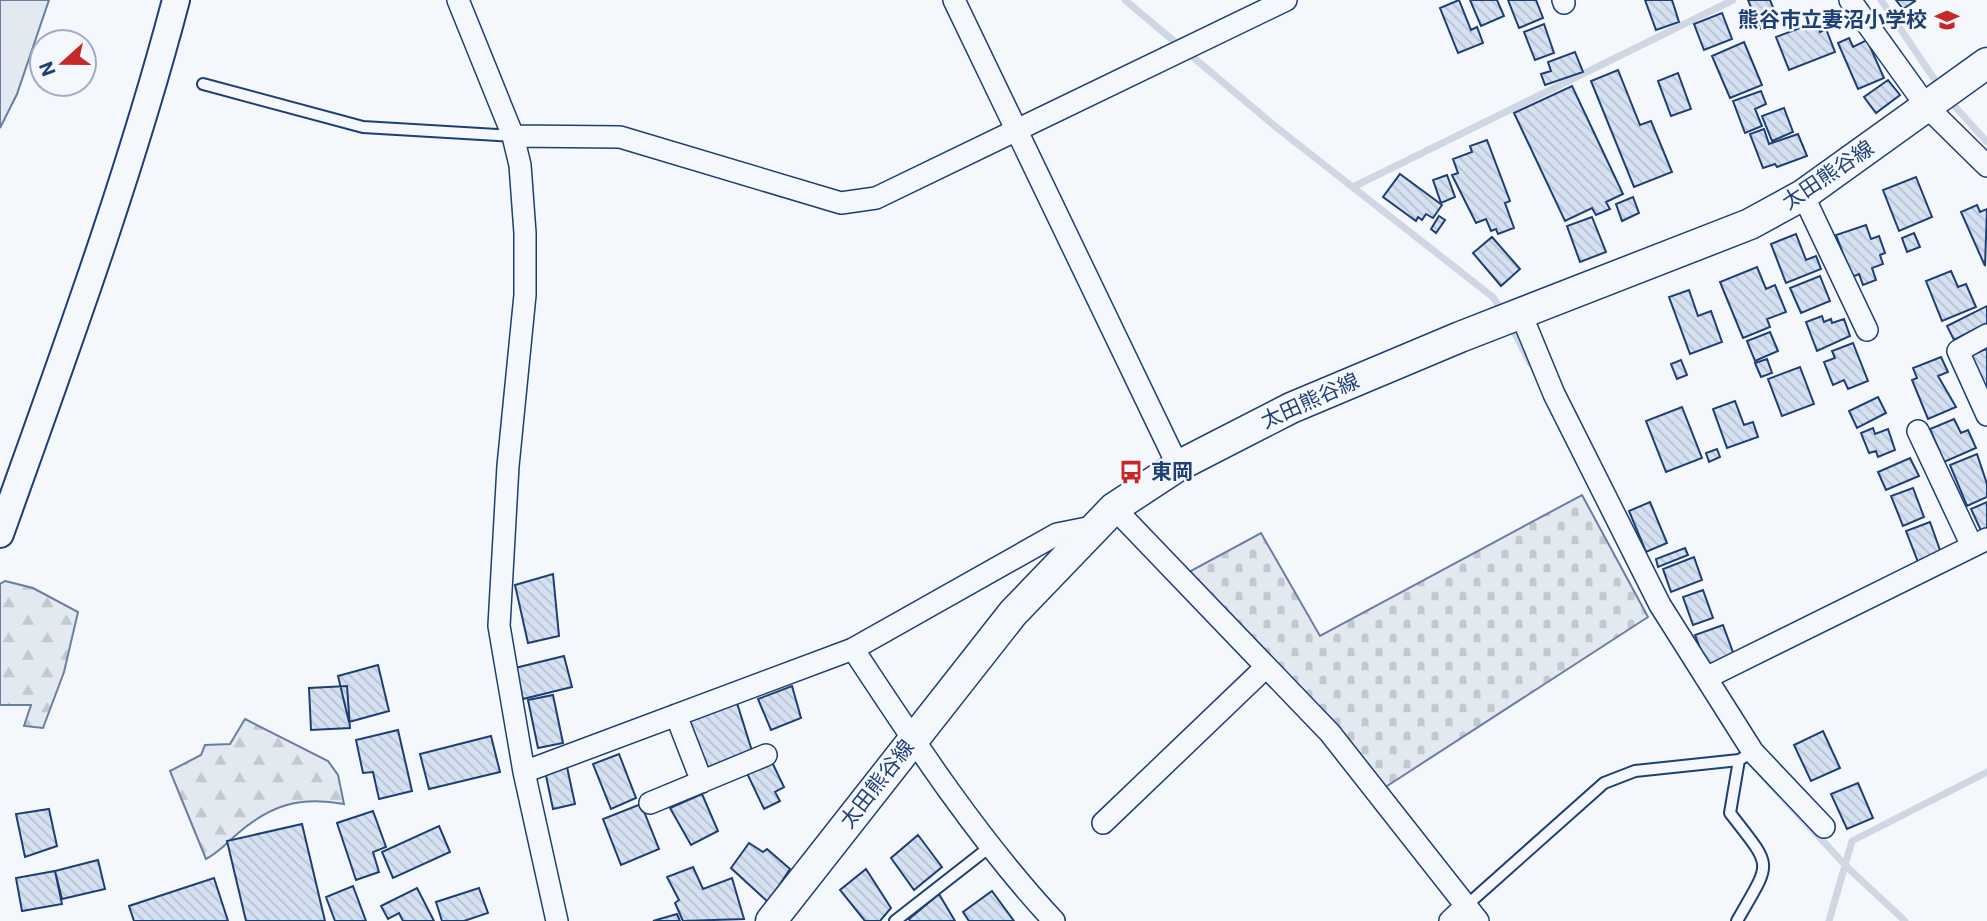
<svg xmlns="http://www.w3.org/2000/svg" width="1987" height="921" viewBox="0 0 1987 921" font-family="Roboto,'Noto Sans JP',sans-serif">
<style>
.grass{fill:#e3e9f0;stroke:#687fa3;stroke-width:2}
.forest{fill:url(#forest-firs);stroke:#687fa3;stroke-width:2}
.cemetery{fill:url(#cemetery-stones);stroke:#687fa3;stroke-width:2}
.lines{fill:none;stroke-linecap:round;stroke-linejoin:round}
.stream{stroke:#cfd7e4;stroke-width:7}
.building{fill:url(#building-back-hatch);stroke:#1d3f73;stroke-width:2}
.service-casing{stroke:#1d3f73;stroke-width:14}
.minor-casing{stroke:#1d3f73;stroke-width:24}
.tertiary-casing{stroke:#1d3f73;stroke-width:30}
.secondary-casing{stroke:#1d3f73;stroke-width:33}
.service{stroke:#f4f7fb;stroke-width:10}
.minor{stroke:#f4f7fb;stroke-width:21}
.tertiary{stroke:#f4f7fb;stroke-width:26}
.secondary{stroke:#f4f7fb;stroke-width:30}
.labels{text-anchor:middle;stroke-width:5;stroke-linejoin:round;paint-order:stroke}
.poi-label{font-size:21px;font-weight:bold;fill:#1d3f73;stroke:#f4f7fb;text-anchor:end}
.street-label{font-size:21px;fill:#1d3f73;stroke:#f4f7fb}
</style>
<defs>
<pattern id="forest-firs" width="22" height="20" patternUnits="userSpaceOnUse" patternTransform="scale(1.75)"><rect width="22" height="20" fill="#e3e9f0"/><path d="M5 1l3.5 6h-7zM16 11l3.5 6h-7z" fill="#c2c9d1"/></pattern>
<pattern id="cemetery-stones" width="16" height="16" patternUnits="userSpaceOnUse" patternTransform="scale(1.75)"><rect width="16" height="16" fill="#e3e9f0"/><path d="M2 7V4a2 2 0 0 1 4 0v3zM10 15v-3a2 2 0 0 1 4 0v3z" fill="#c2c9d1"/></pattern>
<pattern id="building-back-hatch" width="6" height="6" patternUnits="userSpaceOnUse" patternTransform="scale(1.75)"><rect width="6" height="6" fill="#d5e0f0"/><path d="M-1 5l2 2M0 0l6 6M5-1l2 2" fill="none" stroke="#b6c1d1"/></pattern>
</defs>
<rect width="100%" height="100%" fill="#f4f7fb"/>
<path class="grass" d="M0 0H49L17 94 0 128Z"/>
<path class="forest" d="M5 581 33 588 78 612 64 672 43 728 24 726 31 705H0V584Z
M245 719 328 761 338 775 344 804C299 796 270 805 236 835 226 844 218 853 206 859L170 771 201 755 205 745 230 744Z"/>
<path class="cemetery" d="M1582 495 1648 617 1384 788 1363 758 1187 573 1261 533 1320 636Z"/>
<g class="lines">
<path class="stream" d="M1125 0 1276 127 1494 298 1503 314
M1881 0 1941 89
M1948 99 1987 142
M1353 187 1733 0
M1510 324 1530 363
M1750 762 1847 867 1905 921
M1829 921 1852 841 1987 772"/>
</g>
<path class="building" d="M1459 0 1471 30 1477 27 1483 43 1458 53 1440 8Z
M1470 0H1497L1504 16 1481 26Z
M1508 0H1536L1543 18 1519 28Z
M1645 0H1672L1679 22 1656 30Z
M1748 0H1770L1779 22 1760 29Z
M1896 0H1914L1915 1 1903 9Z
M1722 13 1732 39 1704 50 1694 24Z
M1816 22 1820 32 1826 29 1835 52 1789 70 1776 37Z
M1544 24 1554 53 1535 60 1524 32Z
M1849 38 1853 47 1867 40 1884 78 1858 89 1838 43Z
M1744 42 1762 85 1730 98 1712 56Z
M1575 52 1583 72 1545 85 1541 74 1551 71 1548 62Z
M1618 70 1640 125 1651 121 1672 172 1634 187 1591 81Z
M1678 73 1691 109 1671 116 1658 81Z
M1888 80 1900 95 1876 113 1864 97Z
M1572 86 1623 194 1606 202 1610 209 1596 215 1592 208 1565 221 1514 113Z
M1761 91 1766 104 1755 109 1762 126 1745 133 1733 101Z
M1784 108 1793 132 1772 141 1762 116Z
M1764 129 1769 144 1798 134 1807 156 1777 167 1775 164 1763 168 1750 134Z
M1487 140 1510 201 1505 203 1514 228 1498 234 1496 229 1491 231 1486 219 1476 223 1452 175 1458 173 1453 159 1472 152 1470 146Z
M1400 174 1442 205 1433 218 1426 214 1422 220 1418 217 1416 221 1383 197Z
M1447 175 1455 197 1441 203 1433 180Z
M1916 177 1932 217 1899 231 1883 190Z
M1633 197 1639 213 1622 221 1616 204Z
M1977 205 1980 212 1987 209 1985 266 1961 212Z
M1439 216 1445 220 1436 233 1431 229Z
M1592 217 1606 252 1580 262 1567 226Z
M1866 225 1871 239 1879 236 1885 253 1880 255 1883 264 1872 268 1876 280 1863 285 1859 274 1852 277 1836 235Z
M1914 233 1920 247 1907 252 1902 238Z
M1796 234 1806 260 1816 256 1821 269 1786 283 1771 244Z
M1492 237 1520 269 1501 286 1473 253Z
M1757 267 1766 289 1775 285 1786 312 1767 319 1770 327 1743 338 1720 282Z
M1951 271 1958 287 1966 284 1976 307 1942 321 1926 281Z
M1820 276 1830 301 1801 313 1790 288Z
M1689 290 1698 316 1711 311 1722 342 1690 354 1669 297Z
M1987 306V323L1954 340 1947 326Z
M1822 316 1824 322 1831 319 1832 323 1844 319 1850 336 1817 351 1806 322Z
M1770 332 1778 351 1755 361 1747 341Z
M1853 343 1868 381 1848 389 1844 380 1833 385 1824 362 1835 358 1832 351Z
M1986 349 1987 351V395L1971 355Z
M1941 357 1948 372 1938 376 1956 407 1928 419 1912 380 1917 378 1913 368Z
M1767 359 1772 373 1761 377 1755 363Z
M1681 360 1687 375 1677 379 1671 364Z
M1800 367 1814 404 1782 416 1768 379Z
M1878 397 1886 413 1857 428 1849 411Z
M1735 401 1744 425 1753 422 1758 437 1727 448 1713 409Z
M1682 407 1702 458 1666 472 1646 421Z
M1954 419 1961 433 1968 430 1976 448 1944 462 1930 429Z
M1873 428 1875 434 1888 429 1895 450 1878 457 1876 451 1869 453 1861 433Z
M1717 449 1720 457 1709 462 1706 453Z
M1977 454 1987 484V497L1967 506 1950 465Z
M1910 458 1919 476 1886 490 1878 472Z
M1913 488 1924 517 1903 526 1891 496Z
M1650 502 1667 543 1646 552 1629 511Z
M1987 502V533L1983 535 1971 509Z
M1930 522 1941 553 1918 562 1906 531Z
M1685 548 1688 555 1658 567 1656 559Z
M1694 557 1702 580 1671 592 1663 569Z
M553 574 559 636 528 643 515 585Z
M1703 590 1713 618 1693 625 1683 597Z
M1723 625 1734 655 1707 666 1695 635Z
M564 656 572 687 523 699 515 668Z
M378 665 389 711 349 722 338 676Z
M347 686 350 728 311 730 309 688Z
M792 686 801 718 771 730 758 699Z
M553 695 563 743 538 748 528 700Z
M737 703 752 751 710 773 688 721Z
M398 730 412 791 379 799 373 772 363 773 356 740Z
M1823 731 1840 768 1811 781 1794 745Z
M491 736 500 772 429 789 420 754Z
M619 754 636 798 611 809 593 764Z
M770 758 784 787 775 792 780 801 764 809 745 769Z
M567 767 575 804 553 809 545 771Z
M1858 783 1873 818 1847 829 1831 794Z
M702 794 718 831 691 845 670 808Z
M641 804 659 849 621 865 603 819Z
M49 809 57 846 25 857 16 814Z
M373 811 386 847 373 852 379 872 356 880 337 823Z
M302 824 325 921H246L227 841Z
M439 826 450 852 393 878 382 852Z
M918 835 942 867 914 890 891 858Z
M749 843 763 852 767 849 790 869 768 902 731 868Z
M98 860 105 889 62 899 55 871Z
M693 867 703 889 732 878 744 919 683 921 675 903 679 900 667 877Z
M866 869 891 908 880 921H865L840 890Z
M55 871 62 904 22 911 16 878Z
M214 878 228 921H134L129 906Z
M353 886 366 921H335L326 897Z
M417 888 434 921H403L399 913 388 919 381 906Z
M479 888 488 913 464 921H442L436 902Z
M992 891 1014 921H969L963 912Z
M939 894 955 921H910L909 919Z
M677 914 680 921H653Z"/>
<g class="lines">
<g class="service-casing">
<path id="service" d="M203 84 363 127 513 136
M1467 905 1604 783 1635 771 1739 760 1753 752
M895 921 991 846
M1737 921C1772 859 1774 870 1730 813L1739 760"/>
</g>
<g class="minor-casing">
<path id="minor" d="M458 0 513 136 520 165 525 233V295L508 466 499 626 524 772 557 921
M954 0 1178 466
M1563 0 1564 3
M1850 0 1927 107 1987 166
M513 136 620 137 841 203 876 198 1286 0
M1803 195 1867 330
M1521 314 1554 394 1660 605 1753 752 1824 827
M1987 335 1958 351 1987 415
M1918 431 1972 546
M1114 508 1330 733 1478 921
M853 649C915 743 977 838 1054 921
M1706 678 1987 539
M676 715 702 782
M524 772 853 649 1057 534 1097 526
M650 803 766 755
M1103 823 1266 667
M1450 921 1467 905"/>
</g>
<g class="tertiary-casing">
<path id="tertiary" d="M0 534C63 357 128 182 176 0"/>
</g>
<g class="secondary-casing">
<path id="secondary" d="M771 921 1013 613 1114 508 1178 466 1291 408 1460 337 1750 224 1803 195 1987 63"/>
</g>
<use href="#service" class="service"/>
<use href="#minor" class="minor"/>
<use href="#tertiary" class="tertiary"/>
<use href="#secondary" class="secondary"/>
</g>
<defs>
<g id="school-bare" transform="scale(1.89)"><path d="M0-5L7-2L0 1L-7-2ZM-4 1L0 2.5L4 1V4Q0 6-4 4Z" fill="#c62828" stroke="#f4f7fb" stroke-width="2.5" paint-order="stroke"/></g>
<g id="bus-bare" transform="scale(1.89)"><path d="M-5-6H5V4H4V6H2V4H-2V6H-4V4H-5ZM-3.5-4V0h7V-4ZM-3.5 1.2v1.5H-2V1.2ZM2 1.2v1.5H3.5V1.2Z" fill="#c62828" stroke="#f4f7fb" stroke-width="2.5" paint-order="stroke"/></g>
</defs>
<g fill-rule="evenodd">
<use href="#school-bare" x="1947" y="20"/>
<use href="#bus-bare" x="1131" y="472"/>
</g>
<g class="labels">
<g class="poi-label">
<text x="1927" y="27">熊谷市立妻沼小学校</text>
<text x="1151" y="479" text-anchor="start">東岡</text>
</g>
<g class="street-label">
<text transform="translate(1828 175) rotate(-34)" y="7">太田熊谷線</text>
<text transform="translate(1310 401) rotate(-24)" y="7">太田熊谷線</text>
<text transform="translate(877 784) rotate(-52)" y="7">太田熊谷線</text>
</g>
</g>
<g transform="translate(63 63) rotate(249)"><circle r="33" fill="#f4f7fb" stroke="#9eadc5" stroke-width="2"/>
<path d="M0-5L12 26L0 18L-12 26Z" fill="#c62828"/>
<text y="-10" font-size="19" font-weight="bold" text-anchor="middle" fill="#1d3f73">N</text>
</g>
</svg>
